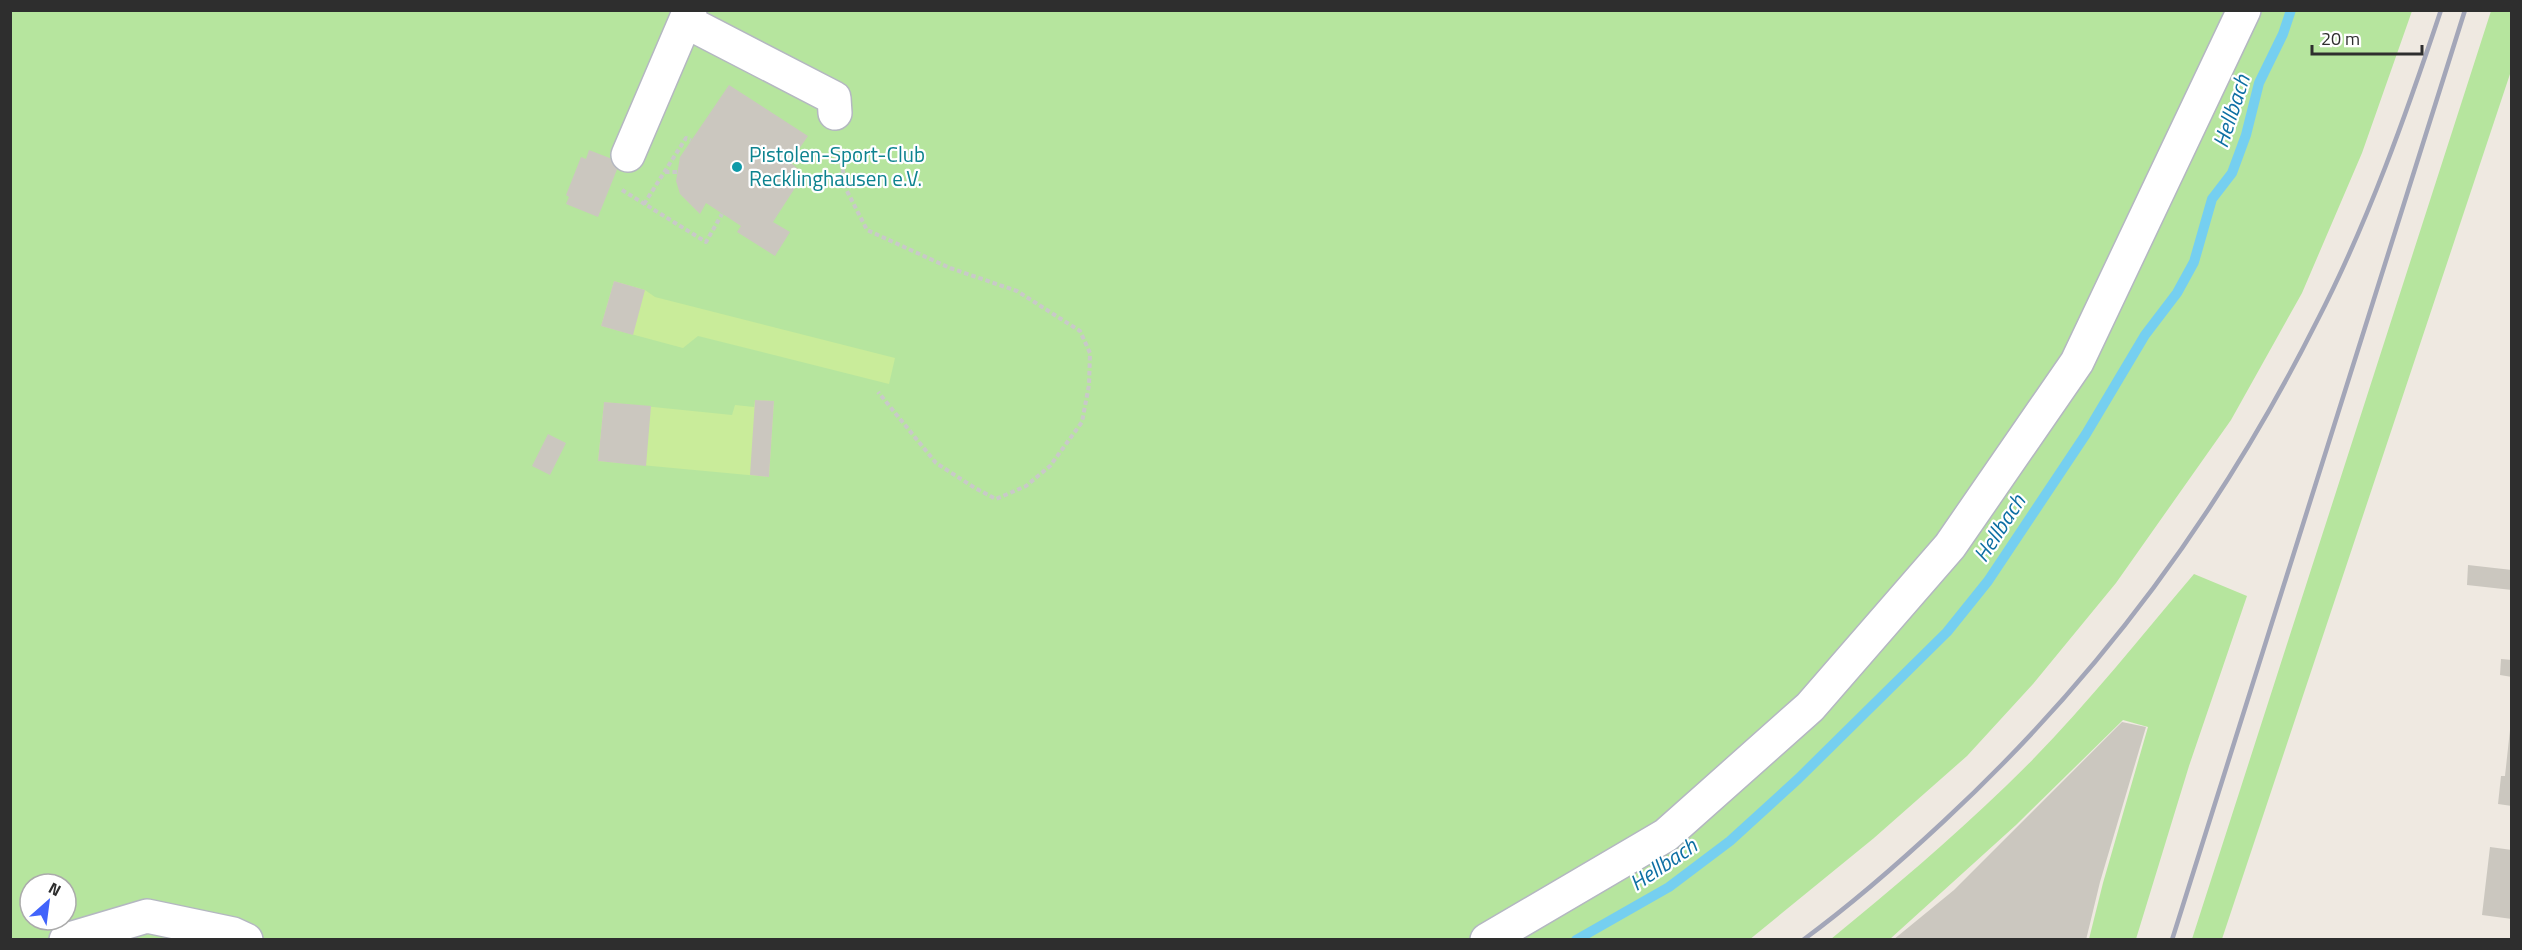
<svg xmlns="http://www.w3.org/2000/svg" width="2522" height="950" viewBox="0 0 2522 950" font-family="'Titillium Web',sans-serif">
<style>
.green{fill:#b6e59e;fill-rule:evenodd}
.pitch{fill:#c9ec9a}
.lines{fill:none;stroke-linecap:round;stroke-linejoin:round}
.stream{stroke:#75cff0;stroke-width:10}
.building{fill:#cbc7bf}
.minor-casing{stroke:#b4b7c1;stroke-width:36}
.path{stroke:#c9c9c9;stroke-width:4;stroke-dasharray:4.5 3;stroke-linecap:butt}
.minor{stroke:#fff;stroke-width:33}
.rail{stroke:#a3a6b8;stroke-width:4.5}
.culture-dot{fill:#0f9aa8;stroke:#fff;stroke-width:2}
.labels{text-anchor:middle;stroke-width:4.5;stroke-linejoin:round;paint-order:stroke}
.culture-label{font-size:21px;fill:#0d838f;stroke:#fff;text-anchor:start}
.water-label{font-size:22px;font-style:italic;fill:#0d6fa3;stroke:#fff}
</style>
<rect width="100%" height="100%" fill="#efe9e1"/>
<path class="green" d="M10 11H2412L2362 153 2302 293 2231 420 2116 583 2033 684 1967 756 1874 838 1749 940 11 939ZM30 884H66V920H30Z
M2491 11H2511V71L2222 939H2192Z
M2194 574 2247 596 2189 766 2136 939H2089L2103 883 2148 727 2123 720 2016 825 1890 939H1831C1891 890 1950 840 2006 786 2074 721 2133 646 2194 574Z"/>
<path class="pitch" d="M614 281 645 290 655 297 895 358 889 384 698 336 683 348 601 326Z
M755 400 774 401 769 477 598 461 604 402 732 415 735 405 754 407Z"/>
<g class="lines">
<path class="stream" d="M1576 940 1669 887 1730 841 1798 779 1947 632 1988 581 2086 434 2145 335 2177 293 2194 262 2212 199 2232 173 2246 135 2259 83 2283 34 2291 10"/>
</g>
<path class="building" d="M729 85 808 136 790 162 804 174 773 222 790 232 775 256 737 232 741 226 706 203 700 214 680 194 676 181 680 157Z
M589 150 620 162 598 217 566 204 569 197 566 195 581 157 586 159Z
M614 281 645 290 633 335 601 326Z
M755 400 774 401 769 477 750 475Z
M604 402 651 406 646 466 598 461Z
M548 434 566 443 550 475 532 466Z
M2468 565 2512 570V590L2467 585Z
M2501 659 2512 660V677L2500 675Z
M2122 722 2146 727 2100 882 2086 940H1893L1954 890Z
M2510 730H2512V806L2498 804 2501 776H2505Z
M2490 847 2512 850V919L2482 915Z"/>
<g class="lines">
<g class="minor-casing">
<path id="minor" d="M687 22 834 98 835 113
M628 155 690 10
M66 940 147 916 233 934 246 940
M1487 940 1666 835 1810 707 1950 546 2077 362 2244 10"/>
</g>
<path class="path" d="M838 147 847 191 867 230 950 268 1017 291 1080 331 1090 353 1089 385 1082 422 1050 466 1026 486 996 499 975 488 936 463 878 392
M665 172H677
M622 190 706 242 722 214
M644 204 686 138 691 140"/>
<use href="#minor" class="minor"/>
<path class="rail" d="M1803 940C1852 904 1899 863 1944 821 2101 675 2221 512 2317 321 2368 222 2406 115 2441 10
M2172 940 2465 10"/>
</g>
<circle class="culture-dot" cx="737" cy="167" r="6"/>
<g class="labels">
<g class="culture-label">
<text x="749" y="162">Pistolen-Sport-Club<tspan x="749" dy="24">Recklinghausen e.V.</tspan></text>
</g>
<g class="water-label">
<text transform="translate(2231 111) rotate(-72)" y="8">Hellbach</text>
<text transform="translate(1999 528) rotate(-57)" y="8">Hellbach</text>
<text transform="translate(1663 864) rotate(-34)" y="8">Hellbach</text>
</g>
</g>
<rect width="2522" height="950" fill="none" stroke="#2e2e2e" stroke-width="24"/>
<g transform="translate(48 902) rotate(28)"><circle r="28" fill="#ffffff" stroke="#ababab" stroke-width="1.5"/>
<path d="M0-4.5L10 22L0 15L-10 22Z" fill="#4264fb"/>
<text y="-9" font-size="16" font-weight="bold" text-anchor="middle" fill="#2e2e2e">N</text>
</g>
<path d="M2312 45v9h110v-9" fill="none" stroke="#2e2e2e" stroke-width="3"/>
<text x="2321" y="45" font-size="18" fill="#2e2e2e" stroke="#ffffff" stroke-width="4.5" paint-order="stroke">20 m</text>
</svg>
